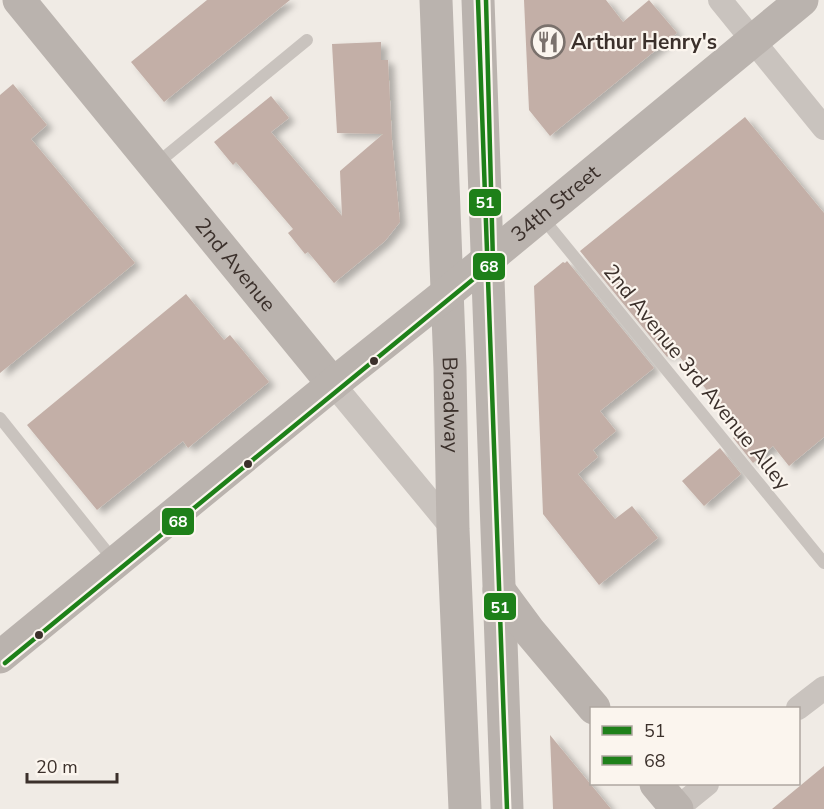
<svg xmlns="http://www.w3.org/2000/svg" width="824" height="809" viewBox="0 0 824 809" font-family="'Nunito Sans',sans-serif">
<style>
.building{fill:#c3afa7;filter:url(#shadow)}
.lines{fill:none;stroke-linecap:round;stroke-linejoin:round}
.lane{stroke:#c9c3be;stroke-width:12}
.street{stroke:#c9c3be;stroke-width:24}
.secondary{stroke:#bab3ae;stroke-width:33}
.bus-1-casing{stroke:#fbf5ee;stroke-width:9}
.bus-2-casing{stroke:#fbf5ee;stroke-width:9}
.bus-1{stroke:#1e8019;stroke-width:4.5}
.bus-2{stroke:#1e8019;stroke-width:4.5}
.bus-dot{fill:#3b302b;stroke:#fbf5ee;stroke-width:2}
.labels{text-anchor:middle;stroke-width:4.5;stroke-linejoin:round;paint-order:stroke}
.poi-label{font-size:21px;font-weight:bold;fill:#3b302b;stroke:#fbf5ee;text-anchor:start}
.street-label{font-size:21px;fill:#3b302b;stroke:#fbf5ee}
.line-badge{stroke:#fbf5ee;stroke-width:2}
.badge-label{font-size:16px;text-anchor:middle;font-weight:bold;fill:#fff}
</style>
<defs>
<filter id="shadow"><feDropShadow dx="6" dy="4" stdDeviation="3" flood-color="#0004"/></filter>
</defs>
<rect width="100%" height="100%" fill="#f0ebe5"/>
<path class="building" d="M207 0H290L164 102 131 62Z
M524 0H606L623 22 649 0 677 33 550 136 529 110Z
M381 42V60H388L392 140 400 222 385 241 334 283 308 252 305 254 288 233 293 229 236 162 233 165 214 142 271 96 289 118 271 132 342 216 340 171 383 134 337 133 332 44Z
M13 84 47 125 31 139 135 263 0 373V95Z
M745 117 824 213V437L789 466 773 446 753 463 733 438 740 431 675 351 667 357 580 251Z
M567 261 654 368 600 411 616 431 593 450 598 457 578 474 615 519 632 506 658 538 599 585 543 514 534 286 563 262 565 263Z
M186 294 224 340 230 335 269 382 188 448 183 441 97 510 27 425Z
M720 448 741 474 704 506 682 481Z
M550 735 611 809H553Z
M824 766V809H772Z"/>
<g class="lines">
<path class="lane" d="M155 165 307 40
M541 216 824 563
M0 418 115 562"/>
<path class="street" d="M720 0 824 128
M333 384 453 529
M798 708 824 688
M676 809 707 784"/>
<g class="secondary">
<path id="s1" d="M19 0 333 384"/>
<path id="s2" d="M436 0 450 368 453 529 465 809"/>
<path d="M478 0 507 809"/>
<path d="M499 590 530 632 594 708"/>
<path id="s3" d="M0 657 333 384 447 293 802 0"/>
<path d="M656 784 677 809"/>
</g>
<g class="bus-1-casing">
<path id="bus-1" d="M478 0 507 809"/>
</g>
<g class="bus-2-casing">
<path id="bus-2" d="M5 663 493 263 486 0"/>
</g>
<use href="#bus-1" class="bus-1"/>
<use href="#bus-2" class="bus-2"/>
</g>
<defs>
<g id="restaurant-ring" transform="scale(1.725)"><circle r="9.5" fill="#fbf5ee" stroke="#7a716c" stroke-width="1.5"/><path d="M-5-6h1v4h1v-4h1v4h1v-4h1v5L-1.5 .5V6h-2V.5L-5-1ZM5-6V6H3V1.5H1.5Q1.5-4 5-6Z" fill="#7a716c"/></g>
</defs>
<g fill-rule="evenodd">
<use href="#restaurant-ring" x="548" y="42"/>
</g>
<g class="bus-dot">
<circle cx="374" cy="361" r="5"/>
<circle cx="248" cy="464" r="5"/>
<circle cx="39" cy="635" r="5"/>
</g>
<g class="labels">
<g class="poi-label">
<text x="571" y="49">Arthur Henry's</text>
</g>
<g class="street-label">
<text dy="7" stroke="none"><textPath href="#s3" startOffset="717">34th Street</textPath></text>
<text dy="7" stroke="none"><textPath href="#s1" startOffset="342">2nd Avenue</textPath></text>
<text transform="translate(697 377) rotate(51)" y="7">2nd Avenue 3rd Avenue Alley</text>
<text dy="7" stroke="none"><textPath href="#s2" startOffset="405">Broadway</textPath></text>
</g>
</g>
<g class="line-badge">
<rect x="468" y="188" width="34" height="29" rx="6" fill="#1e8019"/>
<rect x="472" y="252" width="34" height="29" rx="6" fill="#1e8019"/>
<rect x="161" y="507" width="34" height="29" rx="6" fill="#1e8019"/>
<rect x="483" y="592" width="34" height="29" rx="6" fill="#1e8019"/>
</g>
<g class="badge-label">
<text x="485" y="208">51</text>
<text x="489" y="272">68</text>
<text x="178" y="527">68</text>
<text x="500" y="613">51</text>
</g>
<rect x="590" y="707" width="210" height="78" fill="#fbf5ee" stroke="#aea6a0" stroke-width="1.5"/>
<rect x="602" y="726" width="30" height="9" fill="#1e8019" stroke="#aea6a0" stroke-width="1.5"/>
<text x="644" y="737" font-size="18" fill="#3b302b">51</text>
<rect x="602" y="756" width="30" height="9" fill="#1e8019" stroke="#aea6a0" stroke-width="1.5"/>
<text x="644" y="767" font-size="18" fill="#3b302b">68</text>
<path d="M27 773v9h90v-9" fill="none" stroke="#3b302b" stroke-width="3"/>
<text x="36" y="773" font-size="18" fill="#3b302b" stroke="#fbf5ee" stroke-width="4.5" paint-order="stroke">20 m</text>
</svg>
